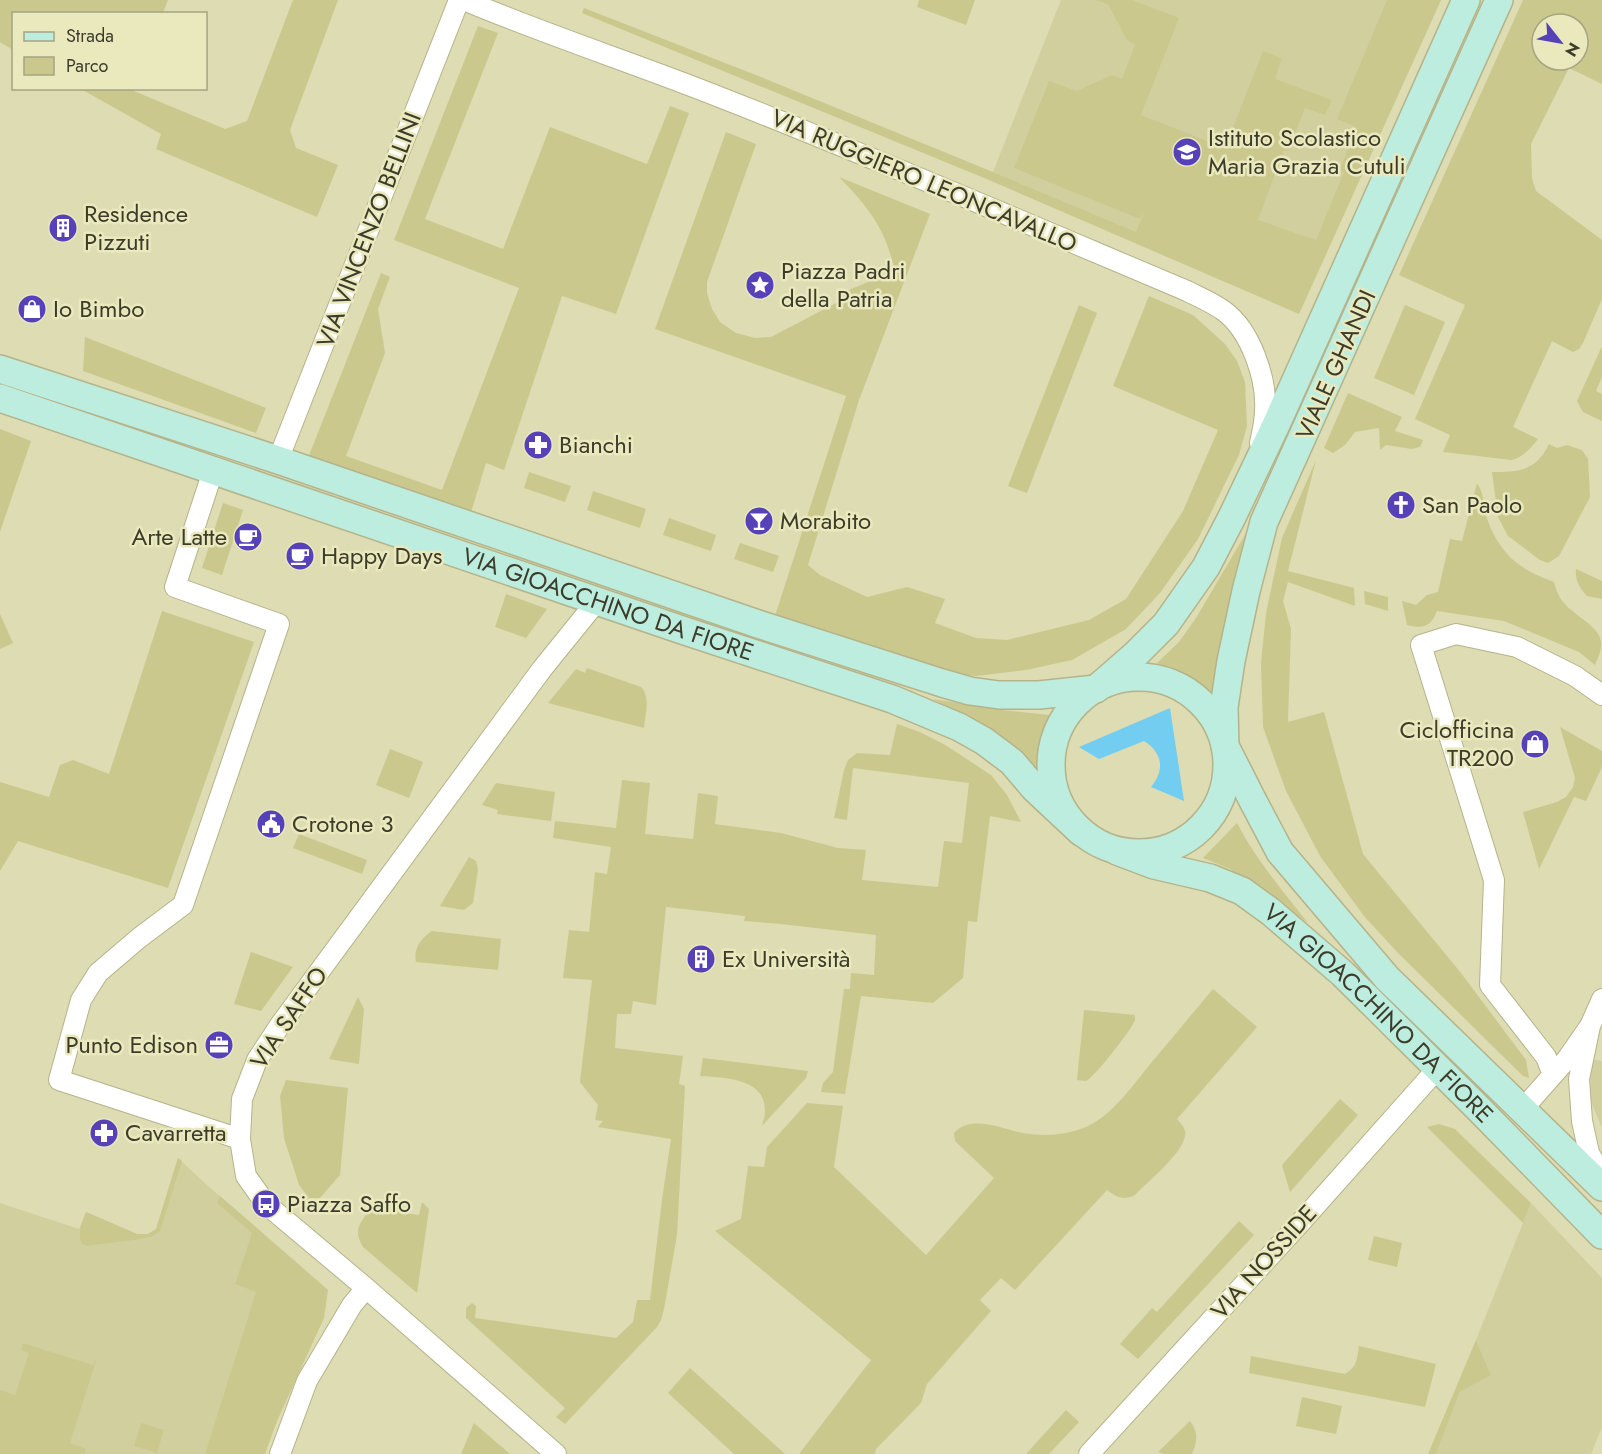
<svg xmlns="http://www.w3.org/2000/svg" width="1602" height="1454" viewBox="0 0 1602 1454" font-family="Jost,sans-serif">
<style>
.built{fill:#d2cf9f}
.green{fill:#cbc88e;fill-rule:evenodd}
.water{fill:#72cdf1}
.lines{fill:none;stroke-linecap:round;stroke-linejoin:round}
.street-casing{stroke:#b5b38a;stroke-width:22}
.secondary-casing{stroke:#b5b38a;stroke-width:30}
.street{stroke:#fff;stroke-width:20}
.secondary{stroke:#bdedde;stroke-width:27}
.labels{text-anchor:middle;stroke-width:5;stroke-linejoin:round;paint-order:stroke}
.poi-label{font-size:24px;fill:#3d3c2b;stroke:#eae9be;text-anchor:start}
.street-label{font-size:24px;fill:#3d3c2b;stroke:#eae9be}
</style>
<rect width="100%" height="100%" fill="#dddcb2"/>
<path class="built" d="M1061 0H1441L1303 305 993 172Z
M1591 1059 1602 1061V1128L1590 1099Z
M178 1158 208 1186 328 1290 249 1454H0V1203L79 1229 86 1212 137 1234H148L156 1229Z
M1531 1203 1602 1278V1427L1591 1454H1436L1460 1392 1490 1375 1476 1340Z"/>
<path class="green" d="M0 0H168L163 13 14 14 13 50 0 42Z
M293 0H338L290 130 296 148 338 165 317 217 156 149 161 134 81 89H134V91L225 129 247 121Z
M919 0H975L966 25 917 7Z
M1095 0H1132L1179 18 1141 115 1225 148 1263 51 1282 58 1275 79 1332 100 1325 115 1305 108 1288 151 1284 150 1258 220 1316 240 1344 172 1340 170 1356 127 1337 119 1387 0H1441L1299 314 989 180 582 13 584 8 761 77 993 172 1136 232 1146 207 1140 219 1014 168 1049 81 1077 91 1112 75 1122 79 1135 45 1127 40 1108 4Z
M1523 0H1602V84L1569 68 1531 144 1532 178 1536 191 1602 240V299L1583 343 1579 349 1573 352 1552 341 1513 427 1538 439C1530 449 1524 456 1512 460L1443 452 1450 435 1415 419 1465 305 1399 275ZM1542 24H1578V60H1542Z
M478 26 498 33 425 219 503 249 550 127 647 164 670 106 689 113 616 314 562 296 504 470 486 463 470 516 308 458 381 273 390 277 378 309 385 353 346 456 442 490 519 288 394 240Z
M726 132 756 144 707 282V293L712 309 720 322 736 333 755 338 771 337 838 302 839 294 895 271C885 228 870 209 839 177L930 214 859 400 808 565 820 575 867 597 907 587 945 599 935 623 976 638 1007 640 1089 620 1126 599 1183 511 1218 430 1113 386 1149 296 1193 315 1225 344 1237 361 1245 382 1247 426 1239 455 1198 539 1160 593 1126 629 1072 660 1026 670 976 676 941 671 775 616 846 396 655 329Z
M1079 305 1097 313 1027 493 1008 486Z
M1405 305 1445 322 1414 395 1374 378Z
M85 337 266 408 256 433 83 371Z
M1602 346V377L1596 391 1602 394V421L1583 412 1577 401Z
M1348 393 1402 417 1395 431 1423 440 1420 447 1412 449 1386 445 1380 450 1379 428 1355 432 1345 445 1333 453 1324 448Z
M0 429 31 441 0 532Z
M1549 444 1557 448 1567 445 1582 450 1588 459 1590 497 1559 556 1548 563 1540 560 1508 536 1498 517 1492 472C1519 472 1536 471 1549 444Z
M1316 460 1288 571 1354 588 1355 606 1288 582 1283 601 1291 629 1288 722 1324 712 1363 854 1461 973 1526 1060 1529 1078 1523 1076 1398 953 1364 916 1320 856 1286 791 1263 727 1261 663 1266 613 1282 538Z
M529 472 571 486 565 502 524 488Z
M1477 483C1485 495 1482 502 1486 515 1491 533 1504 555 1520 565 1530 573 1542 577 1554 582 1556 590 1559 598 1565 604 1574 615 1600 627 1601 642 1602 650 1598 658 1595 665L1579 652 1504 621 1437 611C1431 627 1423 629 1407 625L1402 601 1416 605 1427 595 1438 592 1450 539 1462 541Z
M593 491 646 509 640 528 587 510Z
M223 503 243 510 222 575 202 568Z
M669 518 716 535 711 551 663 535Z
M1246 533 1220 645 1213 693 1191 677 1157 663 1179 642 1196 618Z
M740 543 779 556 773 572 734 559Z
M1576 569 1602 581V599L1587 596C1579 587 1575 580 1576 569Z
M1364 591 1388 597V611L1365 604Z
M506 594 547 609 526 638 495 627Z
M162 611 254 642 168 888 18 841 0 871V782L49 797 60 765 73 760 109 774Z
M0 614 13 643 0 649Z
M587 668 641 687C651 698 645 714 644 728L548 703 576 669 585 673Z
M933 699 1002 710 1050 715C1040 732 1038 748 1037 768L1013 744 985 727Z
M897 724 920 732 947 746 991 775 1007 795 1021 822 990 816 977 922 968 921 963 978 933 1003 861 996 845 1094 821 1092 823 1083 833 1072 844 989H850L851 973 874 975 876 935 781 924 744 921 745 916 666 907 656 1005 633 1001 631 1014H617L615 1048 683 1056 679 1084 685 1086 677 1235 664 1309 661 1320 657 1327 565 1424 556 1417 565 1408 466 1318V1308L472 1303 476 1306 475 1318 616 1338 633 1322 637 1300H650L662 1200 671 1139 598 1127 603 1121 595 1120 598 1105 580 1082 592 980 563 978 569 930 589 932 595 872 607 874 611 847 553 838 555 821 616 828 622 780 650 783 645 834 693 839 698 793 718 796 715 824 781 833 838 848 866 850 862 880 938 887 944 841 962 843 969 783 853 768 847 820 834 818 844 770 848 760 857 753 890 755Z
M1560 727 1602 751V767L1586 801 1574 797 1539 869 1523 812 1557 802 1566 797 1573 787 1575 778Z
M390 749 423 762 409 798 376 785Z
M496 783 555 792 551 821 497 814 498 810 482 805Z
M1237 823C1256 860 1283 891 1308 923L1230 869 1203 858Z
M299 834 367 860 362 874 293 848Z
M469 857 476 861 478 870 473 903 464 910 440 906Z
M432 931 501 939 498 970 416 962C413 949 421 938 432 931Z
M251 952 293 967 261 1011 234 1004Z
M1213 989 1257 1027 1177 1119C1180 1123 1184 1126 1185 1131 1189 1149 1147 1182 1135 1195 1123 1201 1117 1197 1107 1190L1015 1290 1001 1278 980 1300 991 1311 927 1384 921 1403 876 1449 875 1454H799L871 1360 715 1231 741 1219 748 1166 764 1167 767 1147 807 1103 843 1106 834 1167 926 1255 994 1178 955 1141 954 1133C972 1114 1001 1129 1023 1133 1044 1137 1067 1135 1086 1127 1113 1115 1133 1085 1151 1063 1172 1038 1192 1014 1213 989Z
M358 997 364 1009 359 1064 329 1059Z
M1084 1010 1135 1015C1135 1016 1135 1018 1135 1020 1133 1028 1093 1079 1086 1081 1084 1081 1079 1080 1077 1080Z
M703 1058 808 1071 806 1078 762 1126C763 1121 765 1116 765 1112 766 1077 724 1078 700 1076Z
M286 1080 348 1088 340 1175 320 1198H309L299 1185 284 1138 280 1096Z
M1340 1099 1358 1115 1290 1192 1282 1165Z
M1439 1124 1455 1129 1531 1203 1523 1223 1427 1127Z
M178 1158 182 1161 160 1231 153 1236 141 1239 87 1246 82 1244C77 1232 82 1223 86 1212L137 1234H148L156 1229Z
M220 1196 328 1290 324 1318 277 1421 265 1454H205L256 1292 235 1284 252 1233 217 1203Z
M422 1202 429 1209 417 1293 363 1247C352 1229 361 1224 370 1208L419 1215Z
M1239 1221 1254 1235 1138 1359 1120 1344 1152 1308 1157 1312Z
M1374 1236 1402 1243 1397 1267 1368 1260Z
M1476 1340 1491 1375 1460 1392 1436 1454H1428Z
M23 1343 93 1365 95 1360 96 1361 70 1443 86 1449 85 1454H0V1390L15 1395 29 1353 21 1350Z
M1359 1346 1436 1364 1425 1407 1249 1373 1251 1356 1345 1374C1357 1367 1357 1359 1359 1346Z
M690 1368 785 1454H734L668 1393Z
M1302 1397 1342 1406 1336 1434 1296 1426Z
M1066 1410 1079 1422 1049 1454H1026Z
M1190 1421C1199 1433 1197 1441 1192 1454H1164L1158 1452Z
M141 1423 164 1430 157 1453 134 1446Z
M474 1423 510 1454H461Z"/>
<path class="water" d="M1170 708 1184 801 1151 787C1165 770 1163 753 1144 741L1099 759 1079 747Z"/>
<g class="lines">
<g class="street-casing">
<path id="street" d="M464 0C549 36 637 64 722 98 878 159 1033 226 1187 291 1199 297 1213 303 1224 311 1251 331 1267 379 1265 411 1265 422 1262 433 1260 443
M278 460 459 0
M213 471 175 587 279 624 183 905 139 938 98 973 81 1000 59 1080 240 1139
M1590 1026 1579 1079 1582 1121 1589 1153 1602 1176
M1553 1075 1546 1057 1490 985 1494 880 1421 645 1456 634 1517 647 1575 676 1602 695
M1522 1110 1567 1059 1590 1026 1602 999
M280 1454 307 1381 352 1305 366 1288
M556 1454 366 1288 266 1204 246 1176 240 1139 242 1099 257 1060 280 1025 542 669 597 601
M1089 1454 1300 1223 1438 1068"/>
</g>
<g class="secondary-casing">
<g id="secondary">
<path d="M1499 0 1264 522 1246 591 1231 661 1224 707 1225 746 1254 803 1280 852 1387 978 1602 1187"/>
<path d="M0 369 278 460 758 624 942 683 970 691 999 695H1039L1096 689 1135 655 1166 624 1206 567 1232 517 1275 427 1466 0"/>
<path id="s1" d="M0 398 682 630 892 699 959 727 984 741 1012 762 1035 789 1081 832"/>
<circle cx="1139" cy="765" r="88"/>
<path id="s2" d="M1117 851 1154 865 1210 878 1242 891 1271 912 1343 974 1479 1109 1602 1235"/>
</g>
</g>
<use href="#street" class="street"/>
<use href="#secondary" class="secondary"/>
</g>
<defs>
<g id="school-disc" transform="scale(1.5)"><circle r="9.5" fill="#5741b9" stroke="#eae9be"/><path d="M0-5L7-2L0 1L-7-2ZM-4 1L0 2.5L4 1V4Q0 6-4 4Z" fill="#fff"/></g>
<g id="building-disc" transform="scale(1.5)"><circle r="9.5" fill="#5741b9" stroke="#eae9be"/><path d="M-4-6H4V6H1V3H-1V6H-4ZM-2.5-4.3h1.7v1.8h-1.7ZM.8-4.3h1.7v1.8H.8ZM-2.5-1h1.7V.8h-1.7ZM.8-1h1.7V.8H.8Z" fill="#fff"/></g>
<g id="sight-disc" transform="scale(1.5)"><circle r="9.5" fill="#5741b9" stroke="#eae9be"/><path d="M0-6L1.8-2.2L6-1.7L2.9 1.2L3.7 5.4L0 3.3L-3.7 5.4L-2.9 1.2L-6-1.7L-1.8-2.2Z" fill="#fff"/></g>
<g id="shop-disc" transform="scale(1.5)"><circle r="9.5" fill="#5741b9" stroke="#eae9be"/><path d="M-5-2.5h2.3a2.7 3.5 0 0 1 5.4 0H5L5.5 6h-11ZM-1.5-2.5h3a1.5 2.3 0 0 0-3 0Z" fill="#fff"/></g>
<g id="pharmacy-disc" transform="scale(1.5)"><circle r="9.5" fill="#5741b9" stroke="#eae9be"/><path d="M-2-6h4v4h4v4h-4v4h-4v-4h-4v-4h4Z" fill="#fff"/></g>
<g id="church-disc" transform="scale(1.5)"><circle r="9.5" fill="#5741b9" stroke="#eae9be"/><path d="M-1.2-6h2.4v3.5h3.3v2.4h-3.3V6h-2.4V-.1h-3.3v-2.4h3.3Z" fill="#fff"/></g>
<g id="bar-disc" transform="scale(1.5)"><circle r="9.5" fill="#5741b9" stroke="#eae9be"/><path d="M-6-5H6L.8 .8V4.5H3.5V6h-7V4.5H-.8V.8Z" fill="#fff"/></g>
<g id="cafe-disc" transform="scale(1.5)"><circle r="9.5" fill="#5741b9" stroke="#eae9be"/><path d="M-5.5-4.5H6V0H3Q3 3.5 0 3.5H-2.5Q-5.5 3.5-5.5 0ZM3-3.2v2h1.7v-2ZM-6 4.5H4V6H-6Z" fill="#fff"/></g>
<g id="civic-disc" transform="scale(1.5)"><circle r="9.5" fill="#5741b9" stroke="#eae9be"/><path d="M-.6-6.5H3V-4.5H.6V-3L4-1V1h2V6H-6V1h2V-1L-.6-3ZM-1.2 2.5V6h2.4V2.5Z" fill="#fff"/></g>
<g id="office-disc" transform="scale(1.5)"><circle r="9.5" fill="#5741b9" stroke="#eae9be"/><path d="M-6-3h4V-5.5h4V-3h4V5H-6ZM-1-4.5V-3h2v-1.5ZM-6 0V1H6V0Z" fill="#fff"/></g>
<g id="bus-disc" transform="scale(1.5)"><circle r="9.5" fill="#5741b9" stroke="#eae9be"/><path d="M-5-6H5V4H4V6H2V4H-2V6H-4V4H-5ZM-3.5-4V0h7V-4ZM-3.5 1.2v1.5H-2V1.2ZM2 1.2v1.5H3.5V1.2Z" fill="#fff"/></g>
</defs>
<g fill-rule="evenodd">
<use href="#school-disc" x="1187" y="152"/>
<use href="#building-disc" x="63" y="228"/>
<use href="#sight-disc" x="760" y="285"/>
<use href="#shop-disc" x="32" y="309"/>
<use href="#pharmacy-disc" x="538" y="445"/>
<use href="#church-disc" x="1401" y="505"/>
<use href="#bar-disc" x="759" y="521"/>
<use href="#cafe-disc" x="248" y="537"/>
<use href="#cafe-disc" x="300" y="556"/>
<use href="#shop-disc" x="1535" y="744"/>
<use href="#civic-disc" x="271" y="824"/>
<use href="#building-disc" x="701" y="959"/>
<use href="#office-disc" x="219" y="1045"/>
<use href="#pharmacy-disc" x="104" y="1133"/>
<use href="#bus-disc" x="266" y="1204"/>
</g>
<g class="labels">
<g class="poi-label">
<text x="1208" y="146">Istituto Scolastico<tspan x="1208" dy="28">Maria Grazia Cutuli</tspan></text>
<text x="84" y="222">Residence<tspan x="84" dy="28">Pizzuti</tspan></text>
<text x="781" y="279">Piazza Padri<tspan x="781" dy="28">della Patria</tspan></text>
<text x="53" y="317">Io Bimbo</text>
<text x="559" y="453">Bianchi</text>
<text x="1422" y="513">San Paolo</text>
<text x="780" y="529">Morabito</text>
<text x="227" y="545" text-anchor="end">Arte Latte</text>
<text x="321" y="564">Happy Days</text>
<text x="1514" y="738" text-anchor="end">Ciclofficina<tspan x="1514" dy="28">TR200</tspan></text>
<text x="292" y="832">Crotone 3</text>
<text x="722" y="967">Ex Università</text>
<text x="198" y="1053" text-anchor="end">Punto Edison</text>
<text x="125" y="1141">Cavarretta</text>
<text x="287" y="1212">Piazza Saffo</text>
</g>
<g class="street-label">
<text transform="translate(924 181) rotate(23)" y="8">VIA RUGGIERO LEONCAVALLO</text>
<text transform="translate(369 230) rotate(-69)" y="8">VIA VINCENZO BELLINI</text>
<text transform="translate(1336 365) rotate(-66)" y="8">VIALE GHANDI</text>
<text dy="8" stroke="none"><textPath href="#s1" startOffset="642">VIA GIOACCHINO DA FIORE</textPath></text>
<text dy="8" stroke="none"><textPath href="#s2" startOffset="315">VIA GIOACCHINO DA FIORE</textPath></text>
<text transform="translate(289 1018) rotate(-56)" y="8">VIA SAFFO</text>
<text transform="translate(1264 1262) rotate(-48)" y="8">VIA NOSSIDE</text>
</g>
</g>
<rect x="12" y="12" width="195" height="78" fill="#eae9be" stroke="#a5a483" stroke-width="1.5"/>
<rect x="24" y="32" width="30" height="9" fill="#bdedde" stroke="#a5a483" stroke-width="1.5"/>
<text x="66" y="42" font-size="18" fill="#3d3c2b">Strada</text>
<rect x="24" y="57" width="30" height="18" fill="#cbc88e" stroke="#a5a483" stroke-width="1.5"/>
<text x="66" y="72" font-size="18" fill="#3d3c2b">Parco</text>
<g transform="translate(1560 42) rotate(121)"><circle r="28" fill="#eae9be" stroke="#a5a483" stroke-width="1.5"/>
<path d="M0-4.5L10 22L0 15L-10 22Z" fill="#5741b9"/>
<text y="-9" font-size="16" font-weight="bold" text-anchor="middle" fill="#3d3c2b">N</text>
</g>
</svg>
